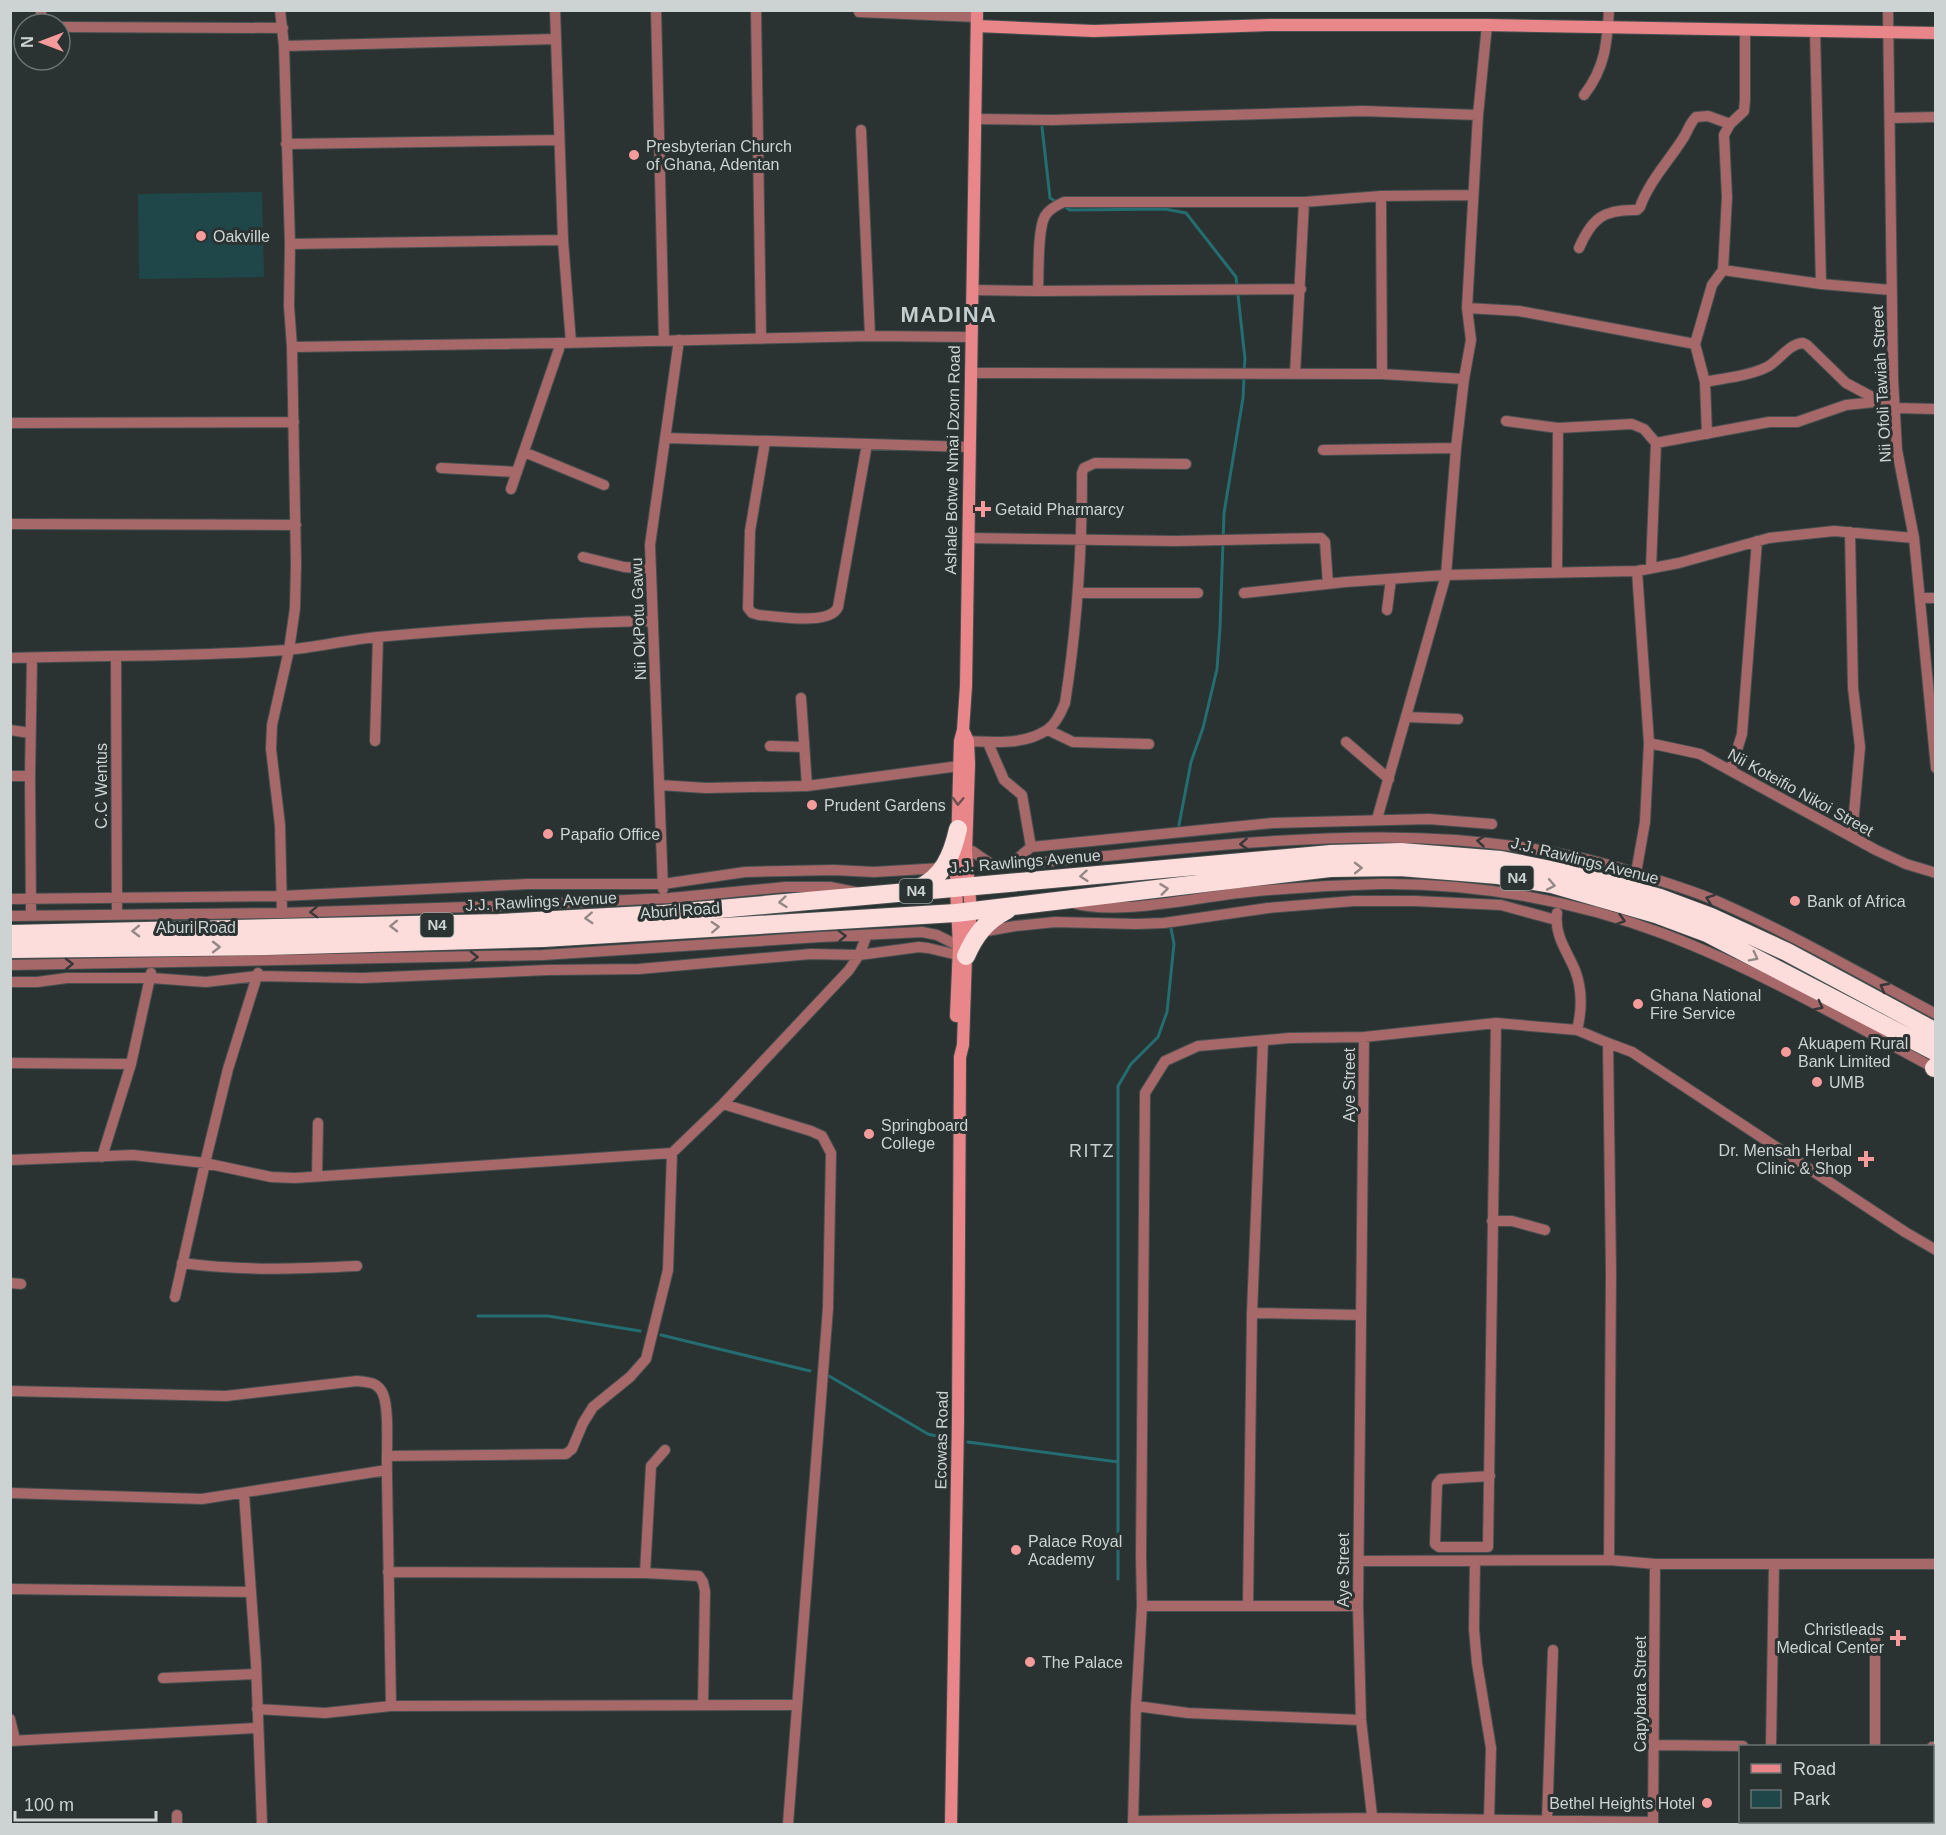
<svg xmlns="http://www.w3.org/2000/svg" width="1946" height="1835" viewBox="0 0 1946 1835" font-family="Arial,sans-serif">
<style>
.green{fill:#1f4749}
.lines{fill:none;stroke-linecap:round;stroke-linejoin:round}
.stream{stroke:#246d70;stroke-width:3}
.street-casing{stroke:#474f4f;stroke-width:12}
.secondary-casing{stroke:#474f4f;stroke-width:14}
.highway-casing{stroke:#474f4f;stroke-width:20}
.street{stroke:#a66869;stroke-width:10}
.secondary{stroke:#e98689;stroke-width:12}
.highway{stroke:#fddddc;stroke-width:18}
.oneway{stroke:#6d4f50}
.oneway2{stroke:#363738}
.oneway3{stroke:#948887}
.poi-dot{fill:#f59b9c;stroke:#2a3232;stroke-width:2}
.labels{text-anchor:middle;stroke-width:6;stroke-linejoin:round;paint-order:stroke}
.shield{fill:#2a3232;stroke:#9ca2a2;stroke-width:1.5}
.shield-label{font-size:15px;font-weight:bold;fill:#cdd2d2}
.poi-label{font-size:16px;fill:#cdd2d2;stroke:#2a3232;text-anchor:start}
.street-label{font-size:16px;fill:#cdd2d2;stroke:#2a3232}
.neighbourhood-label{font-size:18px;letter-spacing:1.5px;fill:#c5cece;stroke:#2a3232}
.district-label{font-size:22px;font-weight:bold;letter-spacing:1.5px;fill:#c5cece;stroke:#2a3232}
</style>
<rect width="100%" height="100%" fill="#2a3232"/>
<path class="green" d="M262 192 264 277 139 279 138 194Z"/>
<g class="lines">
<path class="stream" d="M1042 127 1050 198 1058 203
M1064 206 1070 210 1165 209 1186 213 1236 277 1245 359 1244 371
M1179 825 1191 762 1203 728 1217 669 1220 628 1224 513 1243 398 1244 378
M478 1316H548L640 1331
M661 1335 810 1371
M829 1376 928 1434 948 1439
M968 1442 1118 1462
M1118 1579V1086L1131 1064 1158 1037 1167 1012 1174 944 1171 928"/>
<g class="street-casing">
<path id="street" d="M41 10V18L45 24
M280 10 284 46 290 244 289 306 292 347 296 564 295 608 289 650 272 725 271 749 280 825 282 913
M555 10 563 240 571 343
M656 10 664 341
M756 10 761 339
M1888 10 1893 379 1897 450 1914 538 1936 768
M859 12 977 17
M60 27 283 28
M1815 30 1821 284
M284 46 556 39
M1584 95C1605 68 1607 44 1609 10
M1890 118 1936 117
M976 119 1052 120 1363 111 1478 115
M861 130 870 336
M286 144 558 140
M1381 196 1382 374
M290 244 563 240
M1579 248C1592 218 1604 209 1637 210L1640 207C1650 180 1669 161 1684 137 1688 130 1690 123 1696 117L1708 116 1730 124
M1723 270 1821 284 1891 290
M972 290 1038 291 1301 289
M1038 291C1039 274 1037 230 1045 216 1049 209 1057 205 1064 202H1304L1381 196 1473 195
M1467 308 1519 311 1695 344
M292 347 561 343 870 336 970 337
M970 373 1382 374 1464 379
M1295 374 1304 202
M1705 382C1725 378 1749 376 1767 367 1779 361 1788 344 1803 343L1807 345 1846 383 1878 400
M1895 408 1936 409
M1506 421 1558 428 1632 424 1644 429 1656 443 1651 568
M10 423 294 422
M1707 434 1705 382 1695 344 1712 285 1723 270 1727 197 1724 135 1730 124 1744 111 1745 100V30
M665 438 969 447
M765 442 750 531 748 608 752 613 759 615C777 616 830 626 838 607L867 444
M1656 443 1769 422H1797L1846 405 1894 400
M1323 450 1456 448
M524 452 604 485
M441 468 517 472
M511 489 561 343
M10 524 296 525
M1850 532 1853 688 1860 747 1852 836
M968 538 1175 541 1321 538 1325 542 1328 584
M583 557 624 567 651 569
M1557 572 1558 428
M1078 593H1198
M1244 593 1345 582 1446 575 1637 571 1679 563 1769 538 1834 531 1914 538
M1921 598H1936
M1387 610 1391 579
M116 657 117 914
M10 658C103 655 195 657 287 650 317 647 347 640 377 637 468 629 561 622 653 621
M801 698 807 786
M1406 717 1458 719
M10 730 30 733
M1048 730 1073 742 1149 744
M375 741 378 637
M960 741C989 741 1021 747 1047 730 1056 724 1061 713 1065 703 1077 627 1082 550 1082 473L1084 468 1095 463 1186 464
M1346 742 1389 779
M988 743 1004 780 1022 795 1031 847
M1649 743 1700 754 1876 850 1906 864 1936 873
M770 746 804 747
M1731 769 1742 734 1757 541
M10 776H30
M659 785 706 788 807 786 959 766
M1377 819 1446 575 1456 448 1464 379 1471 340 1467 308 1478 115 1487 25
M966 851H972L991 864 1010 865C1216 848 1438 808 1639 874 1666 883 1695 891 1721 903 1794 935 1864 976 1936 1014
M1010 865 1031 847 1273 823 1429 819 1492 824
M1636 873 1645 822 1649 743 1637 571
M663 889 650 545 679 340
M10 899 281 896 528 884H663L745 872 834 870 874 872 942 868
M1073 903C1116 916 1193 898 1239 893 1286 888 1333 885 1380 884 1475 883 1574 900 1664 934 1758 970 1847 1021 1936 1069
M1557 913C1554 935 1567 951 1575 970 1583 991 1582 1010 1577 1030
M31 915 30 776 32 658
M10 916 282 913 499 906 670 898 785 887H830L855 892
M981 932 1015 926 1055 922 1136 924 1164 923 1268 908 1354 901H1415L1501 905 1556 920
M10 965 543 955 820 937 922 932 937 935 959 946
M10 982H37L67 978H151L206 982 257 976 363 978 548 970 639 969 811 954 859 955 919 947 928 948 958 955
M1608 1043 1632 1052 1905 1232 1936 1250
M10 1063 131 1064
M723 1104 811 1131 822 1136 831 1153 828 1308 788 1824
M102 1157 131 1064 151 973
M10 1160 133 1155 205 1163 271 1177 295 1178 672 1153 723 1104 849 970 859 955 867 935
M317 1176 318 1123
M1492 1221H1512L1545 1230
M182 1263C240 1271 298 1269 357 1266
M10 1283 21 1284
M175 1297 205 1163 228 1069 258 973
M1252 1313 1360 1315
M10 1391 226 1396 357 1381C368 1382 378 1382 383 1394 390 1411 386 1456 387 1476 388 1553 390 1629 391 1706
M387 1456 566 1454 572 1449 583 1423 593 1407 630 1377 646 1359 668 1270 672 1153
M1490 1476 1441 1479 1437 1484 1435 1544 1439 1547H1488C1491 1372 1493 1198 1496 1023
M10 1493 202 1499 387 1470
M244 1493 256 1663 262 1824
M1359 1561 1609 1560 1655 1564H1936
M1475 1561 1474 1629 1477 1663 1491 1748 1489 1820
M388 1572 645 1573 699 1576 703 1582 705 1591 703 1705
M645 1573 651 1466 665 1450
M10 1589 251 1592
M1248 1605 1252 1313 1263 1041
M1142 1606H1358
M163 1678 256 1674
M1136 1706 1142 1606 1141 1556 1145 1093 1165 1061 1198 1046 1289 1038 1364 1037
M257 1709 325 1713 391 1706 797 1705
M10 1719 15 1740
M10 1741 258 1728
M1655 1745 1743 1746
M1771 1746 1774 1564
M1875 1746V1631
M1932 1747H1936
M1133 1821 1372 1818 1653 1822
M1547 1821 1553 1650
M177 1824V1815
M1133 1824 1136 1706 1188 1713 1361 1720
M1373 1824 1361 1720 1358 1606 1364 1037 1496 1023 1577 1030 1608 1043 1611 1272 1609 1560
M1653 1824 1655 1564
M1867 1824V1822"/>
</g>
<g class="secondary-casing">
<path id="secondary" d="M977 26 1094 31 1270 25H1487L1936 33
M956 1016 959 946 956 887 960 741 963 730 966 686 977 10
M951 1824 958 1421 960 1057 963 1045 966 956 971 912 966 851 969 764 968 741 963 730"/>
</g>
<g class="highway-casing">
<path id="highway" d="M917 889C943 877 952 856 958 829
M10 934 499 923 663 914 1331 854 1401 852 1501 860 1576 875 1660 898 1711 917 1787 952 1936 1032
M10 949 267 946 543 938 956 913 1330 868 1400 867 1498 875 1552 884 1656 914 1707 933 1936 1052
M966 956C975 935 986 921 1007 910
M1934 1068 1936 1066"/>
</g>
<use href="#street" class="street"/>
<use href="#secondary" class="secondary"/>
<use href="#highway" class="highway"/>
</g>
<defs><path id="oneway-chevron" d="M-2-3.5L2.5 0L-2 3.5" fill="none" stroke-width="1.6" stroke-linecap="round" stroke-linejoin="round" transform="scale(1.5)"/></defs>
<use class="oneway" href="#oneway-chevron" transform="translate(958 801) rotate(92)"/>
<g class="oneway2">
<use href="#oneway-chevron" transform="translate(1481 841) rotate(-175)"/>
<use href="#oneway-chevron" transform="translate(1244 844) rotate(176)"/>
<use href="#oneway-chevron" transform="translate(1710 899) rotate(-160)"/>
<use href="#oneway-chevron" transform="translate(314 912) rotate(178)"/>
<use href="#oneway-chevron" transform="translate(1621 920) rotate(16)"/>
<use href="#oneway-chevron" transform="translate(842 936) rotate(-2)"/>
<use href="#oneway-chevron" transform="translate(474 957) rotate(-1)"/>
<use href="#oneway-chevron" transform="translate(69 964) rotate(-1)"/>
<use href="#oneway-chevron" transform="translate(1884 987) rotate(-152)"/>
<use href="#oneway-chevron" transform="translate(1819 1006) rotate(27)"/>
</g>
<g class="oneway3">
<use href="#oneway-chevron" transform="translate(1358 868) rotate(-1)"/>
<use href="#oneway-chevron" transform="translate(1084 876) rotate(175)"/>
<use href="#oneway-chevron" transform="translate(1551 885) rotate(11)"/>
<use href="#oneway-chevron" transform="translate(1164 889) rotate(-7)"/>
<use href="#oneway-chevron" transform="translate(783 902) rotate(174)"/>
<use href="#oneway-chevron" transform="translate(589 918) rotate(177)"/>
<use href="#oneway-chevron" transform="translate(394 926) rotate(179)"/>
<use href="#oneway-chevron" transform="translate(715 927) rotate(-3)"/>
<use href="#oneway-chevron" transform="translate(136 931) rotate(179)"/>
<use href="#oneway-chevron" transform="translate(216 947)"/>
<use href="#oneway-chevron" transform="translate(1754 957) rotate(27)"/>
</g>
<g class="poi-dot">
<circle cx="634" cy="155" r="6"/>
<circle cx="201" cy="236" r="6"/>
<path d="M980 500h6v6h6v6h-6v6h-6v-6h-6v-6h6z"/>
<circle cx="812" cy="805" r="6"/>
<circle cx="548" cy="834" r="6"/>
<circle cx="1795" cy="901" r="6"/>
<circle cx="1638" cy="1004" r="6"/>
<circle cx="1786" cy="1052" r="6"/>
<circle cx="1817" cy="1082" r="6"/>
<circle cx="869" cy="1134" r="6"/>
<path d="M1863 1150h6v6h6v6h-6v6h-6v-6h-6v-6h6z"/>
<circle cx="1016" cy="1550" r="6"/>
<path d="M1895 1629h6v6h6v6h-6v6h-6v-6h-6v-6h6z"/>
<circle cx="1030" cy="1662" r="6"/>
<circle cx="1707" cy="1803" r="6"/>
</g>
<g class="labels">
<g class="shield">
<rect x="1500.5" y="866" width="33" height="24" rx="4.5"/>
<rect x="899.5" y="879" width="33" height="24" rx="4.5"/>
<rect x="420.5" y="913" width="33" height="24" rx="4.5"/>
</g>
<g class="shield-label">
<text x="1517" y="883">N4</text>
<text x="916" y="896">N4</text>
<text x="437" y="930">N4</text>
</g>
<g class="poi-label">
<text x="646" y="152">Presbyterian Church<tspan x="646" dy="18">of Ghana, Adentan</tspan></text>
<text x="213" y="242">Oakville</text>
<text x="995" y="515">Getaid Pharmarcy</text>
<text x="824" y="811">Prudent Gardens</text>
<text x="560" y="840">Papafio Office</text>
<text x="1807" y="907">Bank of Africa</text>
<text x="1650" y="1001">Ghana National<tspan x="1650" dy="18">Fire Service</tspan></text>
<text x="1798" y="1049">Akuapem Rural<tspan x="1798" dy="18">Bank Limited</tspan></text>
<text x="1829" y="1088">UMB</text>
<text x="881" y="1131">Springboard<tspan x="881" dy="18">College</tspan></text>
<text x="1852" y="1156" text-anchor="end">Dr. Mensah Herbal<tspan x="1852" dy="18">Clinic &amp; Shop</tspan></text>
<text x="1028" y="1547">Palace Royal<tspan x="1028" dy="18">Academy</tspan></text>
<text x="1884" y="1635" text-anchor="end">Christleads<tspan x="1884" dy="18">Medical Center</tspan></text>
<text x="1042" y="1668">The Palace</text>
<text x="1695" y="1809" text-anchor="end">Bethel Heights Hotel</text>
</g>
<g class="street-label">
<text transform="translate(1881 384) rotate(-93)" y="6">Nii Ofoli Tawiah Street</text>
<text transform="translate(952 460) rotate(-89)" y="6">Ashale Botwe Nmai Dzorn Road</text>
<text transform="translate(638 619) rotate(-92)" y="6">Nii OkPotu Gawu</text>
<text transform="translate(101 786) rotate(-90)" y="6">C.C Wentus</text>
<text transform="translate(1801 792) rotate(29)" y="6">Nii Koteifio Nikoi Street</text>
<text transform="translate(1585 860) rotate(14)" y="6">J.J. Rawlings Avenue</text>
<text transform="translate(1025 861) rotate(-5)" y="6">J.J. Rawlings Avenue</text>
<text transform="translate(541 901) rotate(-3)" y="6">J.J. Rawlings Avenue</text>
<text transform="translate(680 910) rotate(-4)" y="6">Aburi Road</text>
<text x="196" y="933">Aburi Road</text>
<text transform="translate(1349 1085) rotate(-90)" y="6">Aye Street</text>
<text transform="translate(941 1440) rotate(-89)" y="6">Ecowas Road</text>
<text transform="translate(1343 1570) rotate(-90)" y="6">Aye Street</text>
<text transform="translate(1640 1694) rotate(-90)" y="6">Capybara Street</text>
</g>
<g class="neighbourhood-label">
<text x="1092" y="1157">RITZ</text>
</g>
<g class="district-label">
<text x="949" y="322">MADINA</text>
</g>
</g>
<rect width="1946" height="1835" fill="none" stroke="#cdd2d2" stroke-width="24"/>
<rect x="1739" y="1745" width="195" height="78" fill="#2a3232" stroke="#6b7272" stroke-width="1.5"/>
<rect x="1751" y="1764" width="30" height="9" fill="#e98689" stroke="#6b7272" stroke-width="1.5"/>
<text x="1793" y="1775" font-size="18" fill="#cdd2d2">Road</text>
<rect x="1751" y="1790" width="30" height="18" fill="#1f4749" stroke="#6b7272" stroke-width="1.5"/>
<text x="1793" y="1805" font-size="18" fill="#cdd2d2">Park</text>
<g transform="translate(42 42) rotate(270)"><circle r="28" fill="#2a3232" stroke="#6b7272" stroke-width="1.5"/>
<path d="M0-4.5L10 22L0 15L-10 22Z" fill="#f59b9c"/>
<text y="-9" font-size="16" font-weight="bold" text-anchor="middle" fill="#cdd2d2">N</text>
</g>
<path d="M15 1811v9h141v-9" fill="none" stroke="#cdd2d2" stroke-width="3"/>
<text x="24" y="1811" font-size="18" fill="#cdd2d2" stroke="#2a3232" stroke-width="4.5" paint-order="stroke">100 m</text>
</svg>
